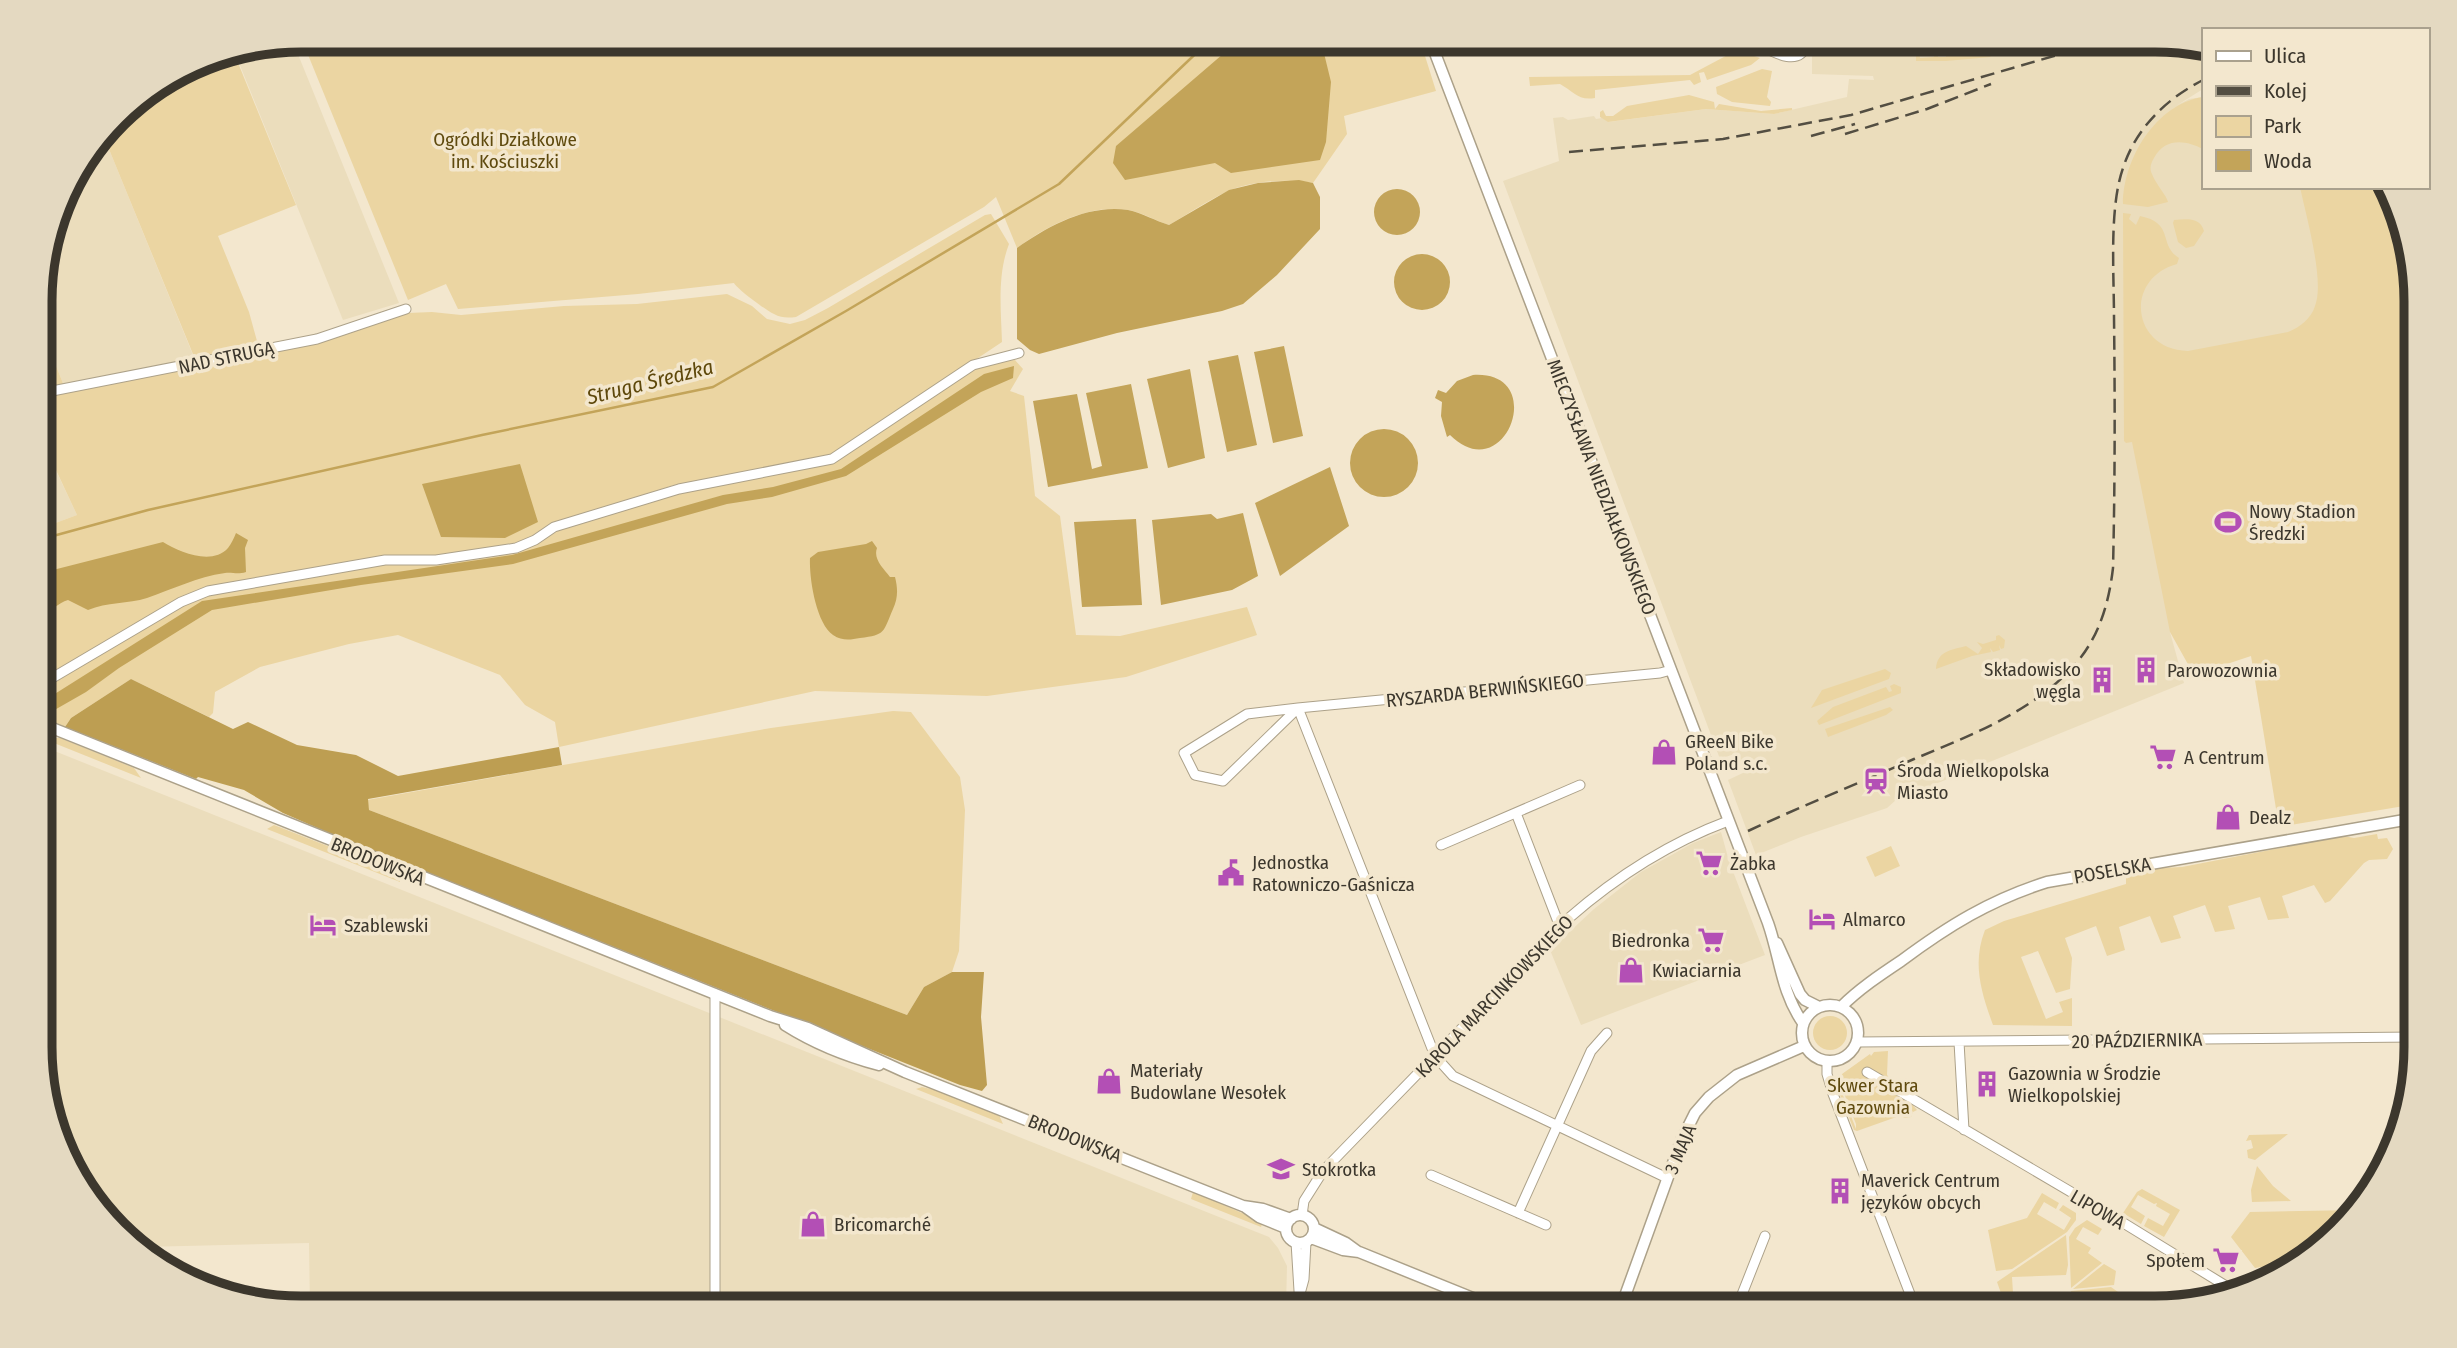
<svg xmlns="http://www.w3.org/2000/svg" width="2457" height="1348" viewBox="0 0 2457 1348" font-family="'Fira Sans Condensed',sans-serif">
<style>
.built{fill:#ebddbc}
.green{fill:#ebd5a2}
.forest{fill:#bd9e52}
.water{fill:#c3a459}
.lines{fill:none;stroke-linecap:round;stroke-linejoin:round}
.stream{stroke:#c3a459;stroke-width:2.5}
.minor-casing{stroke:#aca189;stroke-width:11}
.tertiary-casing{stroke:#aca189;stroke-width:13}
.minor{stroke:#fff;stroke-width:9}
.tertiary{stroke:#fff;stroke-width:10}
.rail{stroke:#534e42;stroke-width:2.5;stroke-dasharray:14 7;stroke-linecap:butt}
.labels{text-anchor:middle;stroke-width:7;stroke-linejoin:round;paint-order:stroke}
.park-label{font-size:19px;fill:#5f4a0e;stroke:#f3e7ce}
.street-label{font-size:19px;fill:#3c372d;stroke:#f3e7ce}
.poi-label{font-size:19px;fill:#3c372d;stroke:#f3e7ce;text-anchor:start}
.water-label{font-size:21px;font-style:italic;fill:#5e480b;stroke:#f3e7ce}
.rim{fill:none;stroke:#3c372d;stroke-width:9}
</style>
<rect width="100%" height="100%" fill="#f3e7ce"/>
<path class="built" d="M1812 40H2156L2203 47V89L2176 106 2189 99 2203 97V187H2319L2356 393 2170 632 2184 683 1896 800 1887 808 1801 837 1756 855 1728 780 1745 772 1737 753 1720 759 1503 181 1559 161 1553 118 1563 117 1568 120 1594 116 1596 119 1602 118 1609 122 1706 109 1774 114 1847 97 1849 79 1874 80 1873 76 1812 74Z
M293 42 399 303 343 320 235 53Z
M104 137 195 360 64 386 42 330V267L67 185Z
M42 441 77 515 42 528Z
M42 746 1269 1237 1278 1248 1287 1266 1286 1307 310 1308 309 1243 143 1247 84 1192 42 1081Z
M1721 832 1729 861 1765 955 1581 1025 1550 950 1594 909 1641 872 1693 843Z"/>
<path class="green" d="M302 40H1420L1436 91 1344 116 1347 134 1313 183C1290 178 1248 181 1226 192 1207 201 1188 214 1169 225 1156 221 1141 212 1128 210 1088 204 1048 225 1017 248L996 197 984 207 796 317C788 318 781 318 774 314 767 311 737 289 734 283L638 294 458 309 446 284 408 300Z
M1948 40H1971L1991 57 1946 61H1916V50L1919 49 1920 58 1934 57 1935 50H1938V57H1946V52L1957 56 1947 47Z
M1737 50 1760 58 1751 65 1707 80 1704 72 1699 73 1701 82 1694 85 1690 80 1595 90V98C1578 101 1573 91 1560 84L1530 86 1529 77 1690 75Z
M234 53 296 205 218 236 249 312 257 341 253 347 195 359 104 137 129 105 202 60Z
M1762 69 1772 71 1767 97 1771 102 1770 106 1732 102 1717 94 1716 87Z
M1689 95 1714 102 1715 109 1719 104 1761 111 1792 108V110L1774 114 1706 109 1608 122 1600 117V112L1603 110 1606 116H1613L1627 106Z
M2203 97V149C2186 140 2165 137 2154 158 2151 163 2149 168 2152 174 2155 183 2167 196 2168 202L2148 207 2123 204C2123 159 2156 104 2203 97Z
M2300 187H2388L2403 217 2416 284V804L2279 827 2251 656 2194 675 2170 632 2132 442 2126 443 2124 441 2123 213 2131 214 2129 219 2136 225 2140 216C2175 223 2158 245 2179 258L2177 264C2123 279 2132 350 2188 351L2288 332C2300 327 2311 319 2315 306 2325 281 2306 216 2300 187Z
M991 214 1009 244C997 275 1001 310 1002 342L831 456 674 485 549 525 533 537 515 544 208 589 42 680V528L77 515 42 440V398L317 343 408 313 432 312 461 315 564 306 637 304 727 294 752 306 767 319 790 324 805 320 828 308 985 215Z
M2174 220C2187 219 2200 217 2204 231L2194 246 2186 248 2178 242 2173 223Z
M42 330 64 386 42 389Z
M1015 360 1023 369 1010 391 1024 396 1035 496 1060 516 1076 635 1120 636 1247 607 1257 635 1126 677 987 696 815 691 559 747 555 722 525 705 500 675 398 635 349 644 260 667 215 692 213 713 209 717 131 679 71 718 65 727 42 717V690L182 605 207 594 385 564 495 554 555 529 691 490 834 462 974 369 996 362Z
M1999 635 2005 640 2004 648 2001 649 1999 645 2000 650 1993 652 1990 648 1991 652 1972 656 1936 669C1937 651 1951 650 1966 646L1978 654 1982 648 1977 642 1983 644 1996 640V636Z
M1885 669 1891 673 1889 679 1811 708 1822 690Z
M1894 684 1901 687V693L1819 725 1817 721 1833 707 1886 687 1889 692 1892 691 1890 686Z
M1890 707 1893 710 1886 715 1828 737 1825 729Z
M893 711 911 712 960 777 965 810 959 951 952 972 924 987 907 1015 369 810 367 800 771 728Z
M54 738H60L134 768 141 778 49 741Z
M274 825 394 872 399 876 400 882 267 829Z
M2377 834 2378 839 2387 838 2393 849 2387 859 2369 860 2364 863 2330 901 2325 903 2314 885 2282 896 2289 918 2268 920 2260 897 2228 906 2235 929 2215 932 2205 905 2173 916 2181 938 2161 943 2150 916 2119 927 2125 950 2107 956 2096 926 2065 938 2072 958 2070 989 2056 993 2038 951 2021 957 2046 1019 2063 1012 2059 1002 2072 998V1026L1993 1025C1981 992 1972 963 1985 930L2004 921 2126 884V874L2162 868 2182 867 2343 836 2354 838Z
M1891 846 1900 866 1875 877 1866 857Z
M1813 1033a17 17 0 1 1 34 0a17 17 0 1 1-34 0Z
M1888 1051 1887 1075 1917 1110 1913 1112 1911 1117 1904 1118 1902 1115 1857 1131 1854 1130 1838 1090 1837 1080 1856 1129V1124L1840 1083 1842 1074 1870 1054 1871 1056 1874 1052Z
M922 1087 944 1092 999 1115 1003 1124 916 1089Z
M2288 1134 2255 1160 2248 1158 2247 1150 2253 1148 2251 1140 2246 1141 2249 1135Z
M2257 1166 2273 1186 2291 1201 2252 1202 2251 1190Z
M2142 1189 2180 1210 2164 1237 2144 1226 2148 1218 2163 1226 2170 1214 2156 1206 2157 1203 2154 1204 2138 1195 2131 1207 2145 1216 2141 1224 2123 1213 2137 1192Z
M1193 1192 1263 1222 1261 1227 1191 1199Z
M2042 1193 2059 1203 2056 1209 2044 1202 2037 1214 2064 1230 2071 1218 2059 1210 2063 1205 2076 1213V1220L2067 1232 2012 1269 1996 1271 1988 1230 2027 1218Z
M2357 1210 2341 1231 2303 1260 2255 1268 2231 1237 2250 1212Z
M2087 1220 2102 1229 2098 1235 2083 1227 2076 1239 2091 1248 2088 1253 2102 1263 2071 1288 2069 1237 2075 1228Z
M2066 1235 2068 1265 2066 1275 2012 1277 2013 1293H2020L2021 1297 2008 1299 2002 1296 1997 1282Z
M2104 1264 2116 1271 2114 1285 2073 1289Z
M2111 1287 2128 1299 2072 1302 2071 1291Z"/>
<path class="forest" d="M131 679 233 729 248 722 297 745 356 755 398 776 559 747 562 765 368 799 369 810 907 1015 924 987 952 972H984L981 1017 987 1085 982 1091 960 1085 336 836 283 813 244 790 198 777 196 779 65 727 71 718Z"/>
<path class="water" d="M1288 40 1322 45 1331 82 1326 142 1320 160 1231 173 1215 163 1125 180 1113 163 1116 146 1223 54 1243 47Z
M1299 180 1313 183 1320 197V229L1277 275 1243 304 1222 311 1117 333 1039 354 1030 350 1017 339V248C1048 226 1088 204 1128 210 1142 213 1156 221 1169 225L1229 190 1258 183Z
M1374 212a23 23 0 1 1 46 0a23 23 0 1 1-46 0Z
M1394 282a28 28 0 1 1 56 0a28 28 0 1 1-56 0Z
M1284 346 1303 436 1273 443 1254 352Z
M1238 355 1257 445 1227 452 1208 361Z
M1014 366 1013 378 981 392 846 476 772 497 727 504 513 564 361 585 212 610 119 668 86 692 51 712 42 709V702L202 601 512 555 723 495 773 487 841 469 975 380 984 374Z
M1190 369 1205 458 1168 468 1147 379Z
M1473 375C1550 370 1505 490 1450 435L1447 437 1441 416 1442 402 1435 398 1438 390 1446 393 1457 381Z
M1131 384 1148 468 1048 487 1033 401 1077 394 1092 469 1102 466 1086 393Z
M1350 463a34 34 0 1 1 68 0a34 34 0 1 1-68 0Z
M520 464 538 522 505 538 441 537 422 484Z
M1330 467 1349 526 1280 576 1255 503Z
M1243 513 1258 576 1232 590 1161 605 1152 520 1211 514 1217 519Z
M1136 519 1142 605 1082 607 1074 522Z
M236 533 248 540 245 548 246 572C237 575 233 572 225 573 197 577 173 589 147 598 128 604 107 602 88 610L68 600C58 603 52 611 42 613V578L49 571 163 542C179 552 212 566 228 548 231 544 234 538 236 533Z
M872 541 877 548C873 559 883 568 890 577H895C898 589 898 598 893 609 883 632 886 635 860 638 850 640 842 641 833 635 816 623 809 578 810 558L818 552 866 544Z"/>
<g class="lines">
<path class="stream" d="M42 539 148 510 482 435 713 387 846 311 1059 184 1210 40"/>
<g class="minor-casing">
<path id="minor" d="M1749 40C1767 48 1798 71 1807 44L1806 40
M42 393 317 339 406 309
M42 684 181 602 208 591 385 560H436L516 548 535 540 554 527 679 489 832 459 973 365 1019 353
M1298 708 1223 781 1195 775 1184 753 1247 714 1298 708 1660 673 1671 670
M1298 708 1435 1056 1453 1076 1667 1178
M1516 813 1560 927
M1441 845 1580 785
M715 994V1308
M1857 1042 2416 1037
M1959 1042 1964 1130
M1827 1062V1074L1833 1094 1915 1307
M1867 1072 2117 1219 2231 1289
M1431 1175 1546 1225
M1518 1213 1591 1051 1607 1033
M1302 1215 1304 1201 1323 1171 1569 918C1616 877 1669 843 1728 821
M1296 1242 1300 1307
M1301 1290 1304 1279 1306 1242
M1737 1307 1765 1236"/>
</g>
<g class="tertiary-casing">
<path id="tertiary" d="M1430 40 1768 923C1780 957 1781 992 1803 1023
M42 724 770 1016 808 1028 905 1072 1243 1206 1263 1209 1291 1219
M1777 943 1800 994 1805 1000 1819 1007
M1802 1033a28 28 0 1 1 56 0a28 28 0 1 1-56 0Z
M1841 1007C1859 989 1880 975 1901 961 1948 926 1990 900 2047 882L2416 818
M785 1025C815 1044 845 1056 879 1065
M1245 1207 1259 1217 1286 1228
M1286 1229a14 14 0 1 1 28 0a14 14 0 1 1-28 0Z
M1314 1228 1346 1243 1357 1251
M1311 1238 1343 1250 1359 1252 1495 1307
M1621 1307 1681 1141 1695 1113 1709 1097 1737 1075 1804 1046"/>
</g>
<use href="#minor" class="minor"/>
<use href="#tertiary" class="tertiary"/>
<path class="rail" d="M2100 51 2138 40
M2120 53 2203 54
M1845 134 1927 109 1991 84
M1811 136 1855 124
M1569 152 1723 139 1851 115 2109 40
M1748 831C1802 806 1859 783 1914 759 1972 735 2037 710 2078 661 2100 634 2109 602 2113 568 2115 484 2115 401 2114 317 2114 274 2109 208 2123 168 2136 128 2166 99 2203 80"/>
</g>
<defs>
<g id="stadium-bare" transform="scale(2.1)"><path d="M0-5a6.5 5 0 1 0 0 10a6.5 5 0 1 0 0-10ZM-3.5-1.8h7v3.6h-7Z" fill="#b34fb5" stroke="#f3e7ce" stroke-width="2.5" paint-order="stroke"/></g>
<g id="building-bare" transform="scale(2.1)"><path d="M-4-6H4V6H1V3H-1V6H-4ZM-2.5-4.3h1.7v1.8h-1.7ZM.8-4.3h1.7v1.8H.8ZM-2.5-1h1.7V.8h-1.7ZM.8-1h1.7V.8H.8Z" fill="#b34fb5" stroke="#f3e7ce" stroke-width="2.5" paint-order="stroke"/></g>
<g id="shop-bare" transform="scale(2.1)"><path d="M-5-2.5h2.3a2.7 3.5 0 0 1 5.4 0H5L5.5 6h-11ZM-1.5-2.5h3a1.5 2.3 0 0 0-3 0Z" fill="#b34fb5" stroke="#f3e7ce" stroke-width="2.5" paint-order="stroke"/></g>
<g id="supermarket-bare" transform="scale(2.1)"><path d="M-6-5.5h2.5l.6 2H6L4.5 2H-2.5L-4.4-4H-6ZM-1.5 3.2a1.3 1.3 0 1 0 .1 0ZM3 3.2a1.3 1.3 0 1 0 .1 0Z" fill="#b34fb5" stroke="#f3e7ce" stroke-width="2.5" paint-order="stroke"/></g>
<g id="station-bare" transform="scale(2.1)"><path d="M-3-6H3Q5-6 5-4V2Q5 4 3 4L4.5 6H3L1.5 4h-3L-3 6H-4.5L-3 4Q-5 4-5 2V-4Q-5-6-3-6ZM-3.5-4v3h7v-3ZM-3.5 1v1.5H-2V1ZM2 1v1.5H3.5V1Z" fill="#b34fb5" stroke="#f3e7ce" stroke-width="2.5" paint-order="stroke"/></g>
<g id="civic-bare" transform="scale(2.1)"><path d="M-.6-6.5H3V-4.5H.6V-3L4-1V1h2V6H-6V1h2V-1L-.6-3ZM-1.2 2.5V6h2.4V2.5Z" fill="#b34fb5" stroke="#f3e7ce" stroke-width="2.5" paint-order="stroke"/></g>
<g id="hotel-bare" transform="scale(2.1)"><path d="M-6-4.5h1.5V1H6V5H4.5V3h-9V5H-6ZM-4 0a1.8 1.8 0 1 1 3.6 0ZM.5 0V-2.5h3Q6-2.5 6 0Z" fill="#b34fb5" stroke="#f3e7ce" stroke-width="2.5" paint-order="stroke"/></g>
<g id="school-bare" transform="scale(2.1)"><path d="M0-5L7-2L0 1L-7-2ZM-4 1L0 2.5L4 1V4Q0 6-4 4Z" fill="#b34fb5" stroke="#f3e7ce" stroke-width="2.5" paint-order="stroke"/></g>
</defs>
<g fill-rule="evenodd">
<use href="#stadium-bare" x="2228" y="522"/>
<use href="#building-bare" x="2146" y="670"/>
<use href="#building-bare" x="2102" y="680"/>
<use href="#shop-bare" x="1664" y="752"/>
<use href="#supermarket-bare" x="2163" y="757"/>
<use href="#station-bare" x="1876" y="781"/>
<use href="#shop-bare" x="2228" y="817"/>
<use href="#supermarket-bare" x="1709" y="863"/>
<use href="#civic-bare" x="1231" y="873"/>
<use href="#hotel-bare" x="1822" y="919"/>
<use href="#hotel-bare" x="323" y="925"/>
<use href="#supermarket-bare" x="1711" y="940"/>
<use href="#shop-bare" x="1631" y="970"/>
<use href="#shop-bare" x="1109" y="1081"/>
<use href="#building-bare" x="1987" y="1084"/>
<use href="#school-bare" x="1281" y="1169"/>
<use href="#building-bare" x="1840" y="1191"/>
<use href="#shop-bare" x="813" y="1224"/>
<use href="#supermarket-bare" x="2226" y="1260"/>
</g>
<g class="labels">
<g class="park-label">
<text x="505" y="146">Ogródki Działkowe<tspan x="505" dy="22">im. Kościuszki</tspan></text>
<text x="1873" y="1092">Skwer Stara<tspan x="1873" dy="22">Gazownia</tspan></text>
</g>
<g class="street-label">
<text transform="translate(226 357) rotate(-12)" y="7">NAD STRUGĄ</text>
<text transform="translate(1602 487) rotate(69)" y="7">MIECZYSŁAWA NIEDZIAŁKOWSKIEGO</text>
<text transform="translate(1485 690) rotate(-6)" y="7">RYSZARDA BERWIŃSKIEGO</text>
<text transform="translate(378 861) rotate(22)" y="7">BRODOWSKA</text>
<text transform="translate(2112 870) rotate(-10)" y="7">POSELSKA</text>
<text transform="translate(1494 996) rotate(-46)" y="7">KAROLA MARCINKOWSKIEGO</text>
<text transform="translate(2137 1040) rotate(-1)" y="7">20 PAŹDZIERNIKA</text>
<text transform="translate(1075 1138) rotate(22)" y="7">BRODOWSKA</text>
<text transform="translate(1680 1149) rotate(-67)" y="7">3 MAJA</text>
<text transform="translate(2098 1209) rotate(30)" y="7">LIPOWA</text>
</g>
<g class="poi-label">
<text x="2249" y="518">Nowy Stadion<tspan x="2249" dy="22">Średzki</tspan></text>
<text x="2081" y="676" text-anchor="end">Składowisko<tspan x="2081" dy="22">węgla</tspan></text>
<text x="2167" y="677">Parowozownia</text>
<text x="1685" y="748">GReeN Bike<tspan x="1685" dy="22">Poland s.c.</tspan></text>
<text x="2184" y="764">A Centrum</text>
<text x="1897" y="777">Środa Wielkopolska<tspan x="1897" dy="22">Miasto</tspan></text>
<text x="2249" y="824">Dealz</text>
<text x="1252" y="869">Jednostka<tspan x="1252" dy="22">Ratowniczo-Gaśnicza</tspan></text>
<text x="1730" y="870">Żabka</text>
<text x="1843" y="926">Almarco</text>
<text x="344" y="932">Szablewski</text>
<text x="1690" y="947" text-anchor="end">Biedronka</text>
<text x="1652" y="977">Kwiaciarnia</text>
<text x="1130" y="1077">Materiały<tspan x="1130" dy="22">Budowlane Wesołek</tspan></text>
<text x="2008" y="1080">Gazownia w Środzie<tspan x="2008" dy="22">Wielkopolskiej</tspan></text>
<text x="1302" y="1176">Stokrotka</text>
<text x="1861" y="1187">Maverick Centrum<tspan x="1861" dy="22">języków obcych</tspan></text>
<text x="834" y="1231">Bricomarché</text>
<text x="2205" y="1267" text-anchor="end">Społem</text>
</g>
<g class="water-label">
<text transform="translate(650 382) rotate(-14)" y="7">Struga Średzka</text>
</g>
</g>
<path d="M0 0H2457V1348H0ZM301 52H2155A249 249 0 0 1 2404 301V1047A249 249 0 0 1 2155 1296H301A249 249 0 0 1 52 1047V301A249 249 0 0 1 301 52Z" fill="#e4d9c1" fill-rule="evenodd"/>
<path class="rim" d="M301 52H2155A249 249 0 0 1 2404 301V1047A249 249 0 0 1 2155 1296H301A249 249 0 0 1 52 1047V301A249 249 0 0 1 301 52Z"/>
<rect x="2202" y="28" width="228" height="161" fill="#f3e7ce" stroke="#aaa18e" stroke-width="2"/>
<rect x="2216" y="51" width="35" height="10" fill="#ffffff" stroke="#aaa18e" stroke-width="2"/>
<text x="2264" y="63" font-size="21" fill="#3c372d">Ulica</text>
<rect x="2216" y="86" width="35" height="10" fill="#534e42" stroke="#aaa18e" stroke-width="2"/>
<text x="2264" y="98" font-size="21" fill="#3c372d">Kolej</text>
<rect x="2216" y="116" width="35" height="21" fill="#ebd5a2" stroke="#aaa18e" stroke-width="2"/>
<text x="2264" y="133" font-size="21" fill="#3c372d">Park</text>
<rect x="2216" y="150" width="35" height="21" fill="#c3a459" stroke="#aaa18e" stroke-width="2"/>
<text x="2264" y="168" font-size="21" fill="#3c372d">Woda</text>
</svg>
